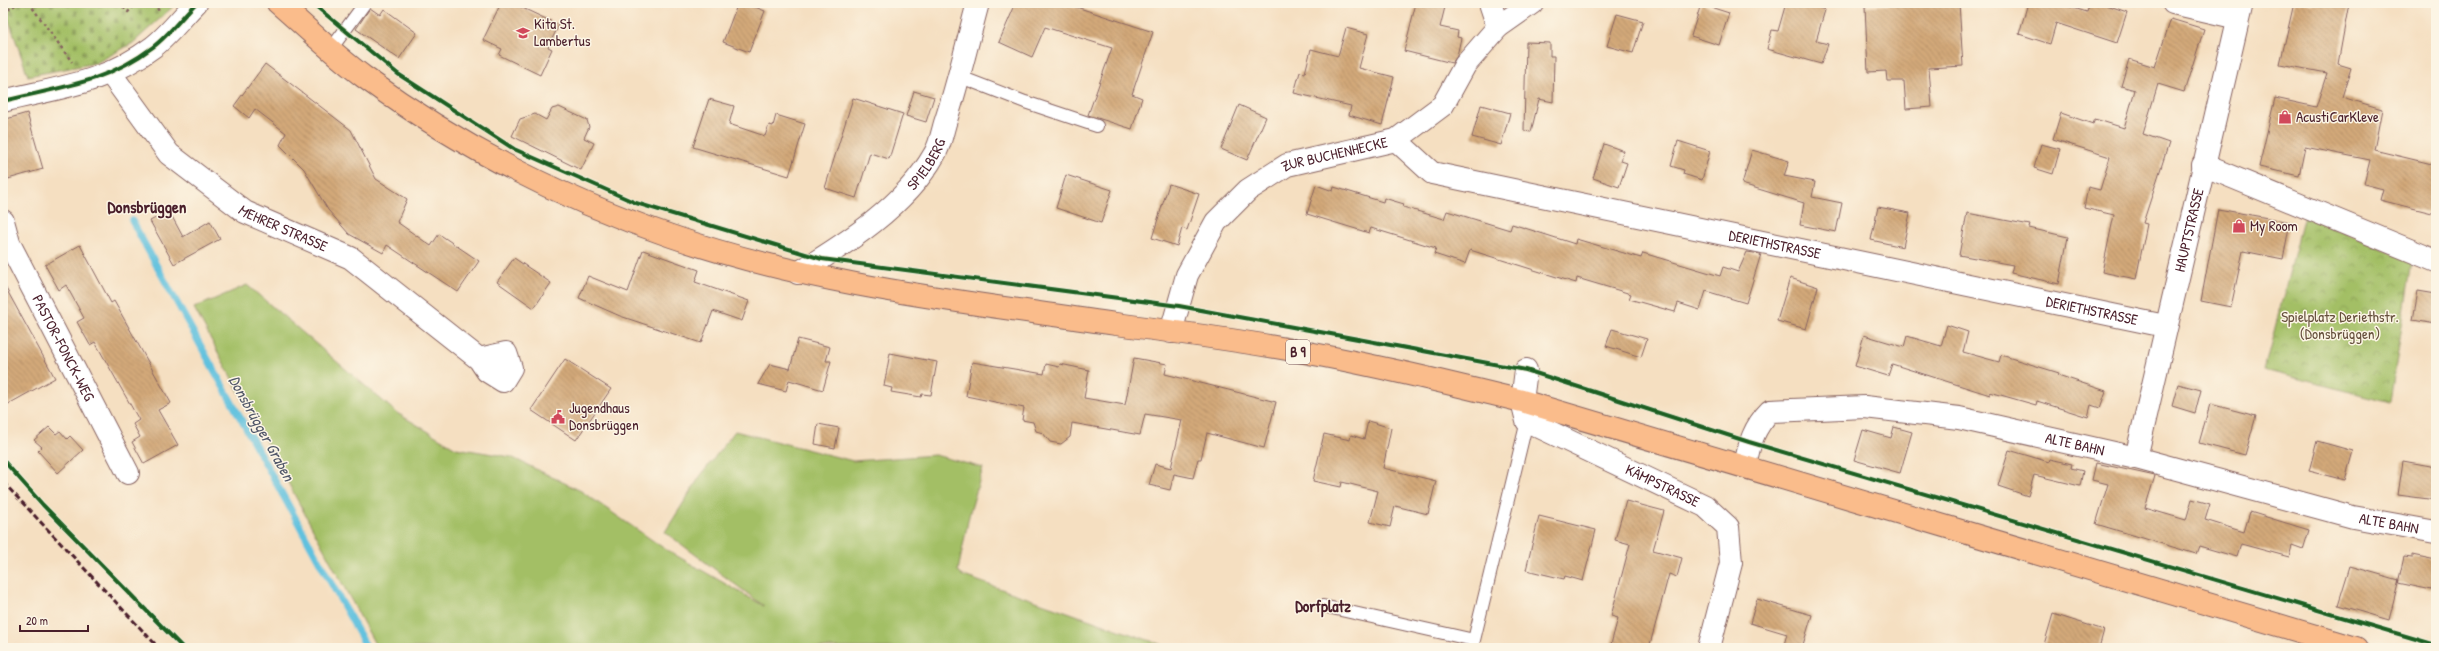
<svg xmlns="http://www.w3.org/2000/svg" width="2439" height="651" viewBox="0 0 2439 651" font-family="'Patrick Hand',sans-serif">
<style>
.grass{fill:#a3bf65;stroke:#766f48}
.cemetery{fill:url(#cemetery-stones);stroke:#766f48}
.park{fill:url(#park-crowns);stroke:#766f48}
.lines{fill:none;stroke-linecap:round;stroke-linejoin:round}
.stream{stroke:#60c1de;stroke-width:7}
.building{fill:url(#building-back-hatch)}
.lane-casing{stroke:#866260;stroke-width:14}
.street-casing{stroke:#866260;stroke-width:24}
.primary-casing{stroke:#866260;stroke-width:24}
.path{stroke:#866260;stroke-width:2.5;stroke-dasharray:3 3;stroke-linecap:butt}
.lane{stroke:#fff;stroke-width:12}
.street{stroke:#fff;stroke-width:22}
.primary{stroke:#fabc8b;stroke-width:22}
.rail{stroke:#4a1f2b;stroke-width:3;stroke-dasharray:6 3;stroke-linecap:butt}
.cycleway-casing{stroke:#fcf5e5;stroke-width:6}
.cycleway{stroke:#1b5e20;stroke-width:4}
.labels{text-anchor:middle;stroke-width:3;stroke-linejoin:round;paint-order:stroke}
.shield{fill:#fcf5e5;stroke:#7f5f63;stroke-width:1}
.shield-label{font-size:14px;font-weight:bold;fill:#4a1f2b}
.poi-label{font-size:15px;fill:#4a1f2b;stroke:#fcf5e5;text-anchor:start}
.street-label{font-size:15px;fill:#4a1f2b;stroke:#fcf5e5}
.park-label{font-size:15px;fill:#654f3c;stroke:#fcf5e5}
.water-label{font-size:16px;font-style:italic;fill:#52586a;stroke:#fcf5e5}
.neighbourhood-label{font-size:16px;font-weight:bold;fill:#4a1f2b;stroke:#fcf5e5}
.quarter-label{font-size:17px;font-weight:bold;fill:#4a1f2b;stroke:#fcf5e5}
</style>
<defs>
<pattern id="cemetery-stones" width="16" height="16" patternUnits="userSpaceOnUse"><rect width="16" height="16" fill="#a3bf65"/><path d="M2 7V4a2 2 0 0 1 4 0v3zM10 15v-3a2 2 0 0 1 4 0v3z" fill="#879b53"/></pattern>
<pattern id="park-crowns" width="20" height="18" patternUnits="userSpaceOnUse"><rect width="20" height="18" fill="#a3bf65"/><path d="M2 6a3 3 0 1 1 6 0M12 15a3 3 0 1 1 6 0" fill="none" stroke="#879b53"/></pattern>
<pattern id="building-back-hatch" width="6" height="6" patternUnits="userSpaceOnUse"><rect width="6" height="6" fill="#d3a979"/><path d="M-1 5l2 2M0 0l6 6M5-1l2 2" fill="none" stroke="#ad8963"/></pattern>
</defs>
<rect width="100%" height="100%" fill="#fcf5e5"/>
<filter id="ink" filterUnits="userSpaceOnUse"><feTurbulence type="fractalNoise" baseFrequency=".025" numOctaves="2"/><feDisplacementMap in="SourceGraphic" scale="8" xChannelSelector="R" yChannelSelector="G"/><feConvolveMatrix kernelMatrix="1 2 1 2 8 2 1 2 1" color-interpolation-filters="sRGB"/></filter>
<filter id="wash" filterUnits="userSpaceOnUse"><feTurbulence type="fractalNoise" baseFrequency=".012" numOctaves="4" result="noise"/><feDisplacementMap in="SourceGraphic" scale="16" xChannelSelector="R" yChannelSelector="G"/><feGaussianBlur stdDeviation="0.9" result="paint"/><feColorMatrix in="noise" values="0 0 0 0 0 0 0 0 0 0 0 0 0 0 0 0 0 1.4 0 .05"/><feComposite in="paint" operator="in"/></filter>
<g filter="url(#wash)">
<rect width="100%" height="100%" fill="#f5dfc1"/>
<path class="grass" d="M247 285 397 413 456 448 511 457 581 491 665 549 764 606 665 532 701 475 735 431 853 461 935 455 983 468 969 516 958 571 961 575 1171 648H377L194 308Z"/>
<path class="cemetery" d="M3 3H177L133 43 96 63 28 76Z"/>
<path class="park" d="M2304 216 2412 261 2390 402 2264 370Z"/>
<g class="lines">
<path class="stream" d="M132 221 367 648"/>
</g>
<g id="blocks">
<path class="building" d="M501 3H512L559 25 548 47 552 49 540 75 499 55 502 49 483 40Z
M738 3H745L765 11 749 52 723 42Z
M1016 3H1064L1153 32 1132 94 1142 98 1132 129 1088 115 1112 48 1045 27 1032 57 999 42Z
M1416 3H1446L1440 27 1458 31 1457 37 1461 38 1457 56 1452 63 1404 51Z
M1786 3H1818L1817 7 1825 10 1816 41 1828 44 1821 64 1767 49 1772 30 1778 31Z
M1927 3H1959L1963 66 1929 68 1932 107 1906 109 1904 81H1887L1886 71 1868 72 1865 6Z
M2028 3H2057L2087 12 2090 3H2101L2127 12 2117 43 2056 23 2050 44 2019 34Z
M2294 3H2349L2338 64 2351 68 2342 97 2382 109 2374 150 2436 165V214L2380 200 2383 189 2364 184 2370 160 2305 147 2299 176 2259 167 2275 98 2316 107 2327 73 2280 64Z
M1701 4 1729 13 1719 45 1691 36Z
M370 8 380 15 384 9 417 33 399 59 356 29Z
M1617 14 1643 21 1633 53 1607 46Z
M2171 19 2204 29 2184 92 2158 84 2143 134 2169 143 2143 223 2147 224 2136 279 2102 272 2114 215 2084 208 2088 187 2100 190 2110 157 2053 139 2061 113 2093 124 2095 119 2124 128 2135 90 2121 86 2129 59 2155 67Z
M1346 28 1368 34 1359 68 1394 77 1382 125 1349 115 1351 106 1294 93 1300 72 1305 73 1311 49 1338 56Z
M1526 42 1550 43V56H1554L1553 102 1539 99 1531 132 1524 131Z
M265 64 351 130 376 179 407 199 397 222 431 246 439 234 479 261 458 292 387 245 383 253 349 234 328 210 304 169 280 145 286 133 255 109 249 118 234 106Z
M914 91 934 97 926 122 906 116Z
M853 98 903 114 889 159 870 153 856 198 825 188Z
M709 99 734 106 729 124 765 136 769 125 773 126 776 115 805 124 789 176 693 147Z
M1239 105 1266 117 1247 160 1221 149Z
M1481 105 1510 113 1501 145 1472 137Z
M559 107 587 120 589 127 584 138 594 143 581 170 512 136 520 119 535 114 546 120 552 109Z
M27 113 43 169 8 179 3 160V120Z
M1678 141 1710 151 1702 180 1683 174 1684 170 1671 166Z
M1604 144 1624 151 1621 161 1627 163 1619 187 1593 178Z
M2041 144 2060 149 2053 174 2034 168Z
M1752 150 1789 161 1784 176 1815 182 1812 197 1842 203 1836 232 1800 225 1804 203 1742 184Z
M1066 175 1112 190 1101 223 1056 208Z
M1169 184 1199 194 1187 230 1182 228 1177 246 1152 238Z
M1316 185 1333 191 1334 187 1383 202 1384 198 1404 204 1403 207 1444 219 1447 211 1510 230 1512 224 1575 244 1576 239 1641 258 1643 253 1720 276 1723 267 1738 272 1747 252 1761 254 1746 303 1706 291 1700 310 1678 303 1675 312 1629 299 1631 294 1577 278 1576 283 1470 250 1465 264 1434 254 1436 248 1371 228 1369 233 1307 214Z
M1878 207 1910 213 1903 247 1871 240Z
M2218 209 2290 222 2283 259 2243 251 2231 307 2201 301Z
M169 211 183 237 210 221 220 239 174 264 150 221Z
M1967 213 2030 225 2029 228 2068 237 2059 284 2011 273 2013 265 1959 255Z
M80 245 111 303 114 301 171 403 158 410 178 445 144 464 132 442 140 437 133 424 139 420 95 342 90 345 77 322 84 318 66 285 59 290 45 265Z
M643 250 699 270 695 282 749 301 742 321 713 311 701 343 620 316 579 298 588 276 628 292Z
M514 258 551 283 534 308 497 282Z
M1790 278 1818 287 1806 329 1777 321Z
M3 283 55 378 3 407Z
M2418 291 2436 294V324L2413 320Z
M1947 325 1968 332 1963 352 1999 362 2001 355 2059 373 2058 375 2106 391 2100 408 2091 405 2088 417 2037 401 2036 405 1990 392V395L1892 364 1888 376 1855 366 1864 335 1904 347 1907 336 1941 346Z
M1612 329 1647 339 1641 357 1606 346Z
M798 339 830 347 826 361H831L823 390 789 380 786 391 758 384 770 364 790 369Z
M890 353 937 362 931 395 922 394 921 397 891 392 892 388 884 386Z
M1134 358 1167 364 1165 374 1276 402 1264 448 1207 433 1201 459H1198L1193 478 1174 474 1170 490 1149 485 1155 464 1171 468 1182 420 1145 414 1140 435 1072 423 1070 437 1061 444 1050 442 1043 433 1036 431 1033 422 1022 420 1024 408 966 396 972 362 1044 374 1046 364 1059 367 1060 364 1089 370 1084 398 1125 405Z
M565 359 611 389 576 440 531 410Z
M2178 384 2201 390 2195 413 2172 406Z
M2210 404 2256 416 2245 455 2199 443Z
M1368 421 1391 428 1383 468 1436 481 1428 514 1395 506 1390 527 1370 522 1378 491 1342 482 1341 487 1313 481 1324 434 1350 440 1351 435 1364 439Z
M818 424 839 428 835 448 815 444Z
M49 427 56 434 60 431 67 439 70 436 83 450 58 473 38 451 42 447 34 440Z
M1894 427 1912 432 1900 473 1854 460 1863 430 1891 438Z
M2317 441 2353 451 2345 480 2309 471Z
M2009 450 2049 462 2050 459 2072 464 2071 468 2083 471 2080 486 2034 475 2028 496 1998 486Z
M2403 461 2436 467V500L2398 495Z
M2096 463 2155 476 2145 508 2186 520 2192 499 2210 504 2205 520 2244 532 2250 512 2309 530 2303 550 2292 546 2289 557 2241 544 2237 557 2199 546 2196 554 2096 524 2108 484 2092 480Z
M1626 501 1664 511 1653 550 1682 558 1677 577 1669 574 1649 648H1610L1618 618 1611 616 1630 544 1615 540Z
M1539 516 1596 530 1583 581 1565 576 1564 579 1526 570Z
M2412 555 2436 560 2432 590 2398 583 2404 557 2412 558Z
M2350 566 2399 580 2389 620 2338 605Z
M1757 599 1812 615 1802 648H1783L1787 634 1750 623Z
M2053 614 2104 630 2099 648H2043Z"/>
</g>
</g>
<g filter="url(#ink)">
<use href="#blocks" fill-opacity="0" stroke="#866260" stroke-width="1"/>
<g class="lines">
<g class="lane-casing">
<path id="lane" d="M331 49 365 3
M958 76 1025 102 1097 126
M1323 606 1474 640 1527 421"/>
</g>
<g class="street-casing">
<g id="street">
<path d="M1490 3 1498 27"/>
<path d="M2173 3 2238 18"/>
<path id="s1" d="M111 74 169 154 245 212 351 258 479 359 487 371 503 381 511 368 506 353 479 359"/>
<path d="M3 101C60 87 104 84 153 47 169 35 182 17 196 3"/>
<path id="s2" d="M1396 140 1432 173 2165 326"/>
<path d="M2203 165 2436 261"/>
<path id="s3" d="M3 221 9 243 128 473"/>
<path id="s4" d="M798 273C847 243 905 206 934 155 940 146 942 133 945 123 958 84 967 43 978 3"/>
<path id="s5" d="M1171 332 1187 275 1216 222 1248 190 1287 165 1396 140 1443 105 1465 65 1498 27 1532 3"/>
<path id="s6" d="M1526 370 1522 401 1527 421 1705 506 1728 527 1731 563 1709 648"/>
<path id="s7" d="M2136 458 2242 3"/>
<path id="s8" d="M1745 466C1749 444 1754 427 1770 411L1865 407 1959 418 2136 458 2353 517 2436 532"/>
</g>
</g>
<g class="primary-casing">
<path id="primary" d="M278 3C307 28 334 55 364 77 457 145 563 199 671 236 815 286 967 302 1116 324 1169 331 1222 338 1275 347 1358 361 1440 381 1522 401L2356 648"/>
</g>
<path class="path" d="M29 3 72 62
M119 3 128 12 137 3
M154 3 159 11
M3 13 18 3"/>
<use href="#lane" class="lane"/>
<use href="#street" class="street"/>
<use href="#primary" class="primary"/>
<path class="rail" d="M3 482 159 648"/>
<g class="cycleway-casing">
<path id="cycleway" d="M312 3 398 74 514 149 636 203 719 228 822 259 1179 306 1526 370 1749 442 2436 645
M3 101C60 87 104 84 153 47 169 35 182 17 196 3
M3 460 43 505 183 648"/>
</g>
<use href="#cycleway" class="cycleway"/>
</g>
</g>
<defs>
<g id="school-bare" transform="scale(1.08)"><path d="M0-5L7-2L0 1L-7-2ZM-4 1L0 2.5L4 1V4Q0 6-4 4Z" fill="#d1495b" stroke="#fcf5e5" stroke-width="2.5" paint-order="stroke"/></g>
<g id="shop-bare" transform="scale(1.08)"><path d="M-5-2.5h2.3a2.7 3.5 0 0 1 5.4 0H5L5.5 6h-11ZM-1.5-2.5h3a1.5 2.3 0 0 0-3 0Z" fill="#d1495b" stroke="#fcf5e5" stroke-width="2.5" paint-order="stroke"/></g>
<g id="civic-bare" transform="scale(1.08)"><path d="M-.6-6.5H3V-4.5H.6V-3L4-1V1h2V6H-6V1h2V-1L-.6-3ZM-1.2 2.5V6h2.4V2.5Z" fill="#d1495b" stroke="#fcf5e5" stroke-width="2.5" paint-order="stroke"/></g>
</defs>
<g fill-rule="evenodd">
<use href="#school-bare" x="523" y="33"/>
<use href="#shop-bare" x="2285" y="117"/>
<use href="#shop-bare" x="2239" y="226"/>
<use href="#civic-bare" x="558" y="417"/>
</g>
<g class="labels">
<rect class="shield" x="1286" y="340" width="24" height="24" rx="3"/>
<g class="shield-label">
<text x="1298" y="357">B 9</text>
</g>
<g class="poi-label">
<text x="534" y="29">Kita St.<tspan x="534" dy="17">Lambertus</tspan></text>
<text x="2296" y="122">AcustiCarKleve</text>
<text x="2250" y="231">My Room</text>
<text x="569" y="413">Jugendhaus<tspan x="569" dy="17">Donsbrüggen</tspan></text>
</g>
<g class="street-label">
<text dy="5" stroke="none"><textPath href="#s5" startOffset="260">ZUR BUCHENHECKE</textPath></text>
<text dy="5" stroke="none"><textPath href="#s4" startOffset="170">SPIELBERG</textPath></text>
<text dy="5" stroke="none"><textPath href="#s1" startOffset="236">MEHRER STRASSE</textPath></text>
<text dy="5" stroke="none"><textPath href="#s7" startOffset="234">HAUPTSTRASSE</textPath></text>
<text dy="5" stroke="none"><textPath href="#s2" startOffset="399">DERIETHSTRASSE</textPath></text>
<text dy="5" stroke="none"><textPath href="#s2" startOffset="723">DERIETHSTRASSE</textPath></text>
<text dy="5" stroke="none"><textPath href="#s3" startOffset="141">PASTOR-FONCK-WEG</textPath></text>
<text dy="5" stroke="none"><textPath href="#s8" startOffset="370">ALTE BAHN</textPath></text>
<text dy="5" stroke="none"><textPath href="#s6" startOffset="202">KÄMPSTRASSE</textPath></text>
<text dy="5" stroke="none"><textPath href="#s8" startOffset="694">ALTE BAHN</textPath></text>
</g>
<g class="park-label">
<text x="2340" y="322">Spielplatz Deriethstr.<tspan x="2340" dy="17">(Donsbrüggen)</tspan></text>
</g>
<g class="water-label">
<text transform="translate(262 428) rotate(61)" y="6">Donsbrügger Graben</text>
</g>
<g class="neighbourhood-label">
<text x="1323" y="612">Dorfplatz</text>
</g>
<g class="quarter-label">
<text x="147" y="213">Donsbrüggen</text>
</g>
</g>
<rect width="2439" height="651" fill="none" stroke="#fcf5e5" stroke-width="16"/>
<path d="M20 625v6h68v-6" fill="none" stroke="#4a1f2b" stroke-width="2"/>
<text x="26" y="625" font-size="12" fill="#4a1f2b" stroke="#fcf5e5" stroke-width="3" paint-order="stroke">20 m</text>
</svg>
